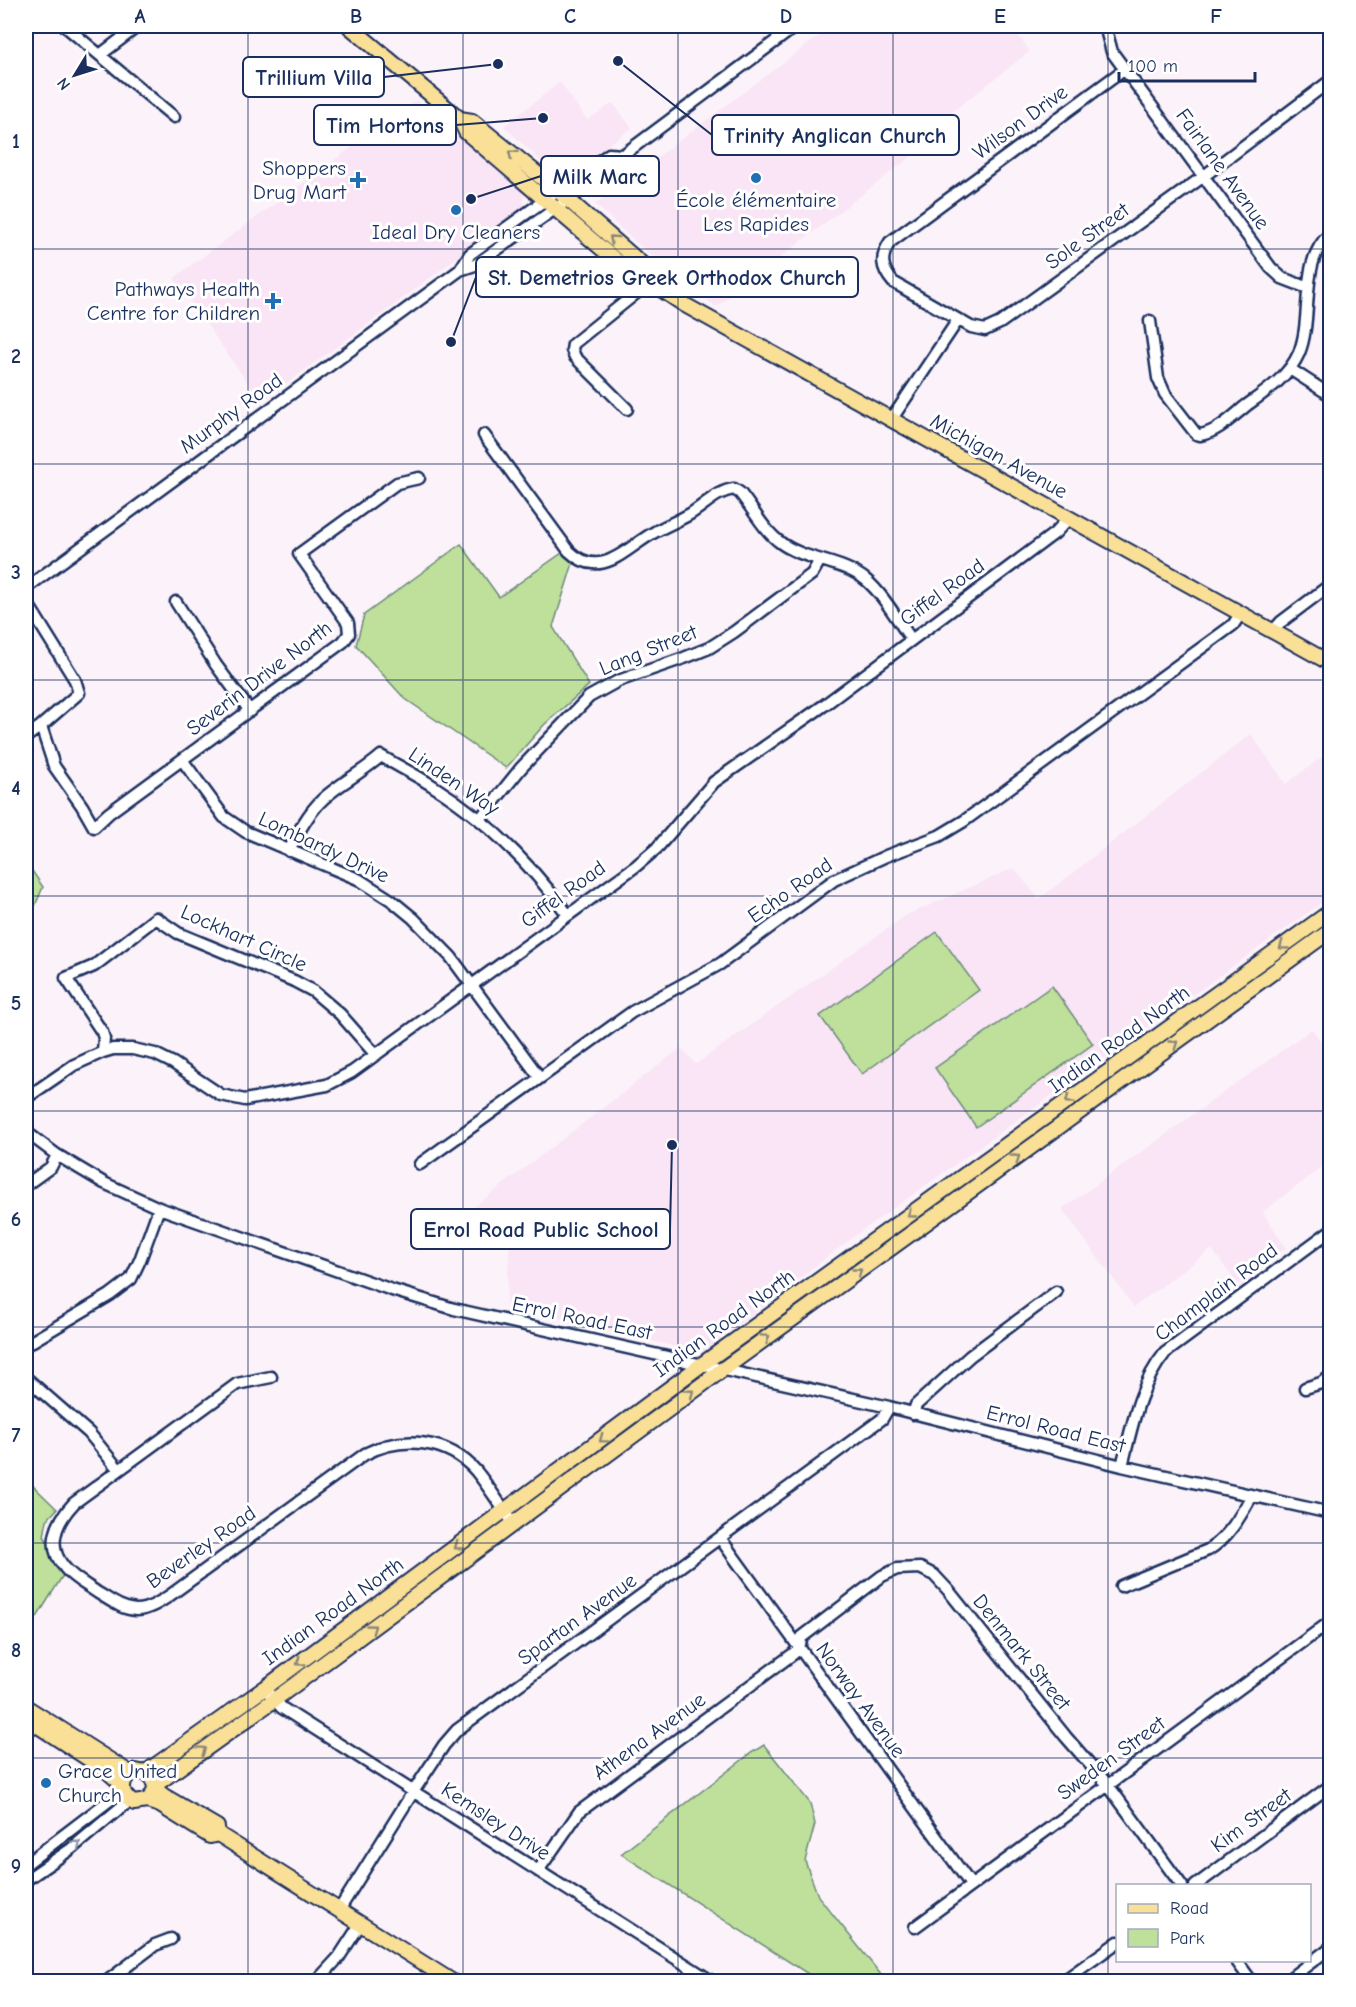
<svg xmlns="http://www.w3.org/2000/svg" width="1356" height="2007" viewBox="0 0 1356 2007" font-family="'Comic Neue',sans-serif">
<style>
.built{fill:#f9e5f5}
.green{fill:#bee09a;stroke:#6c887c;stroke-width:1.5}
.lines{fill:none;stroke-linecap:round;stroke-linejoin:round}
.minor-casing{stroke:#1b2f5e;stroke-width:15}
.major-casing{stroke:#1b2f5e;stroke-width:18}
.minor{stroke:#fff;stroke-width:10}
.major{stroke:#fadf96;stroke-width:14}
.oneway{stroke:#8a877a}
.oneway2{stroke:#8d97ae}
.grid{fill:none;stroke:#1b2f5e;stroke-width:1.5;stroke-opacity:0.55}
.poi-dot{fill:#1f6fb2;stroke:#fff;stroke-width:2}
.labels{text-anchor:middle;stroke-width:6;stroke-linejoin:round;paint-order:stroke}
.street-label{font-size:21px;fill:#1b2f5e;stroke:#fff}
.poi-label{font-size:21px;fill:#1b2f5e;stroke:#fff;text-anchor:end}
.leader{fill:none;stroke:#1b2f5e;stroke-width:2}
.callout-dot{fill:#1b2f5e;stroke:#fff;stroke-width:2}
.callout{fill:#fff;stroke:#1b2f5e;stroke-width:2}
.callout-label{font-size:22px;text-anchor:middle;font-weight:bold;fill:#1b2f5e}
.neatline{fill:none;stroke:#1b2f5e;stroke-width:2}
.grid-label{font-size:20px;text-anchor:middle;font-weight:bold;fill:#1b2f5e}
</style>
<rect width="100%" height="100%" fill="#fcf3fa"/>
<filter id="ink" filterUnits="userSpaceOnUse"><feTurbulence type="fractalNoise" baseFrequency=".0167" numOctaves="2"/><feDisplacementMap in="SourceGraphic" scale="12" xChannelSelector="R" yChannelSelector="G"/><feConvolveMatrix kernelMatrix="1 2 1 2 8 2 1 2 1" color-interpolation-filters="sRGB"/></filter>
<g filter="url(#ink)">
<path class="built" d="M832 26H1011L1030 51 910 145 916 153 716 307 643 249 595 204Z
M560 82 587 120 613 103 632 128 560 179 504 126Z
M416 100 524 193 523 208 390 308 261 402 174 278Z
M1251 734 1286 784 1330 751V897L856 1235 701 1353 506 1305 510 1242 448 1227 681 1048 696 1064 905 916 1014 868 1039 899Z
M1312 1029 1330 1054V1161L1263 1212 1286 1248 1237 1284 1212 1249 1134 1307 1062 1209Z"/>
<path class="green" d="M461 544 499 597 562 553 573 563 553 627 589 685 544 725 506 768 404 698 356 645 364 615Z
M26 862 43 887 26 927Z
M937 932 979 990 862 1074 820 1016Z
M1052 986 1093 1044 976 1127 935 1068Z
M26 1479 57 1509 47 1520 44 1536 65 1572 26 1635Z
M764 1745 810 1803 815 1824 805 1861 818 1896 886 1981H819L621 1854 751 1753Z"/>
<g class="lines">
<g class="minor-casing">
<path id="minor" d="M65 26 174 117
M1105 26 1112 52 1271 268 1282 278 1308 288
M100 55 138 26
M1125 69 890 242C880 257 881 268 893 282L971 327 985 330 1000 323 1204 176 1330 81
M460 270 470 254 609 154 623 155
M1150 321 1158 378 1165 394 1196 434 1200 435C1218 432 1233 416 1247 405 1267 391 1289 376 1299 353 1314 316 1298 262 1330 234
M1290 369 1330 395
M627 409 575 357 572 350 573 344 650 282
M891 420 958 320
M484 435 569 551C600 581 625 549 653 533 665 526 678 521 690 514 705 505 717 491 734 489L740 493C753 509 764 531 781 543 806 561 842 560 866 580 883 594 898 621 911 639
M26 588 460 270 475 265 619 164 623 155 796 26
M26 601 75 680 79 693 41 726 26 737
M176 602 216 665 250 711
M1273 631 1281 622 1330 585
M41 726 54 766 82 806 94 827 109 813 343 642 349 634 348 623 299 554 397 483 419 478
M183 761 224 817 246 832 358 879 391 900 413 918 451 957 540 1078
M480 819 521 768 589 697 618 681 684 658 709 648 734 632 812 574 820 560
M289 851C298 832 308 813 323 799 340 783 363 772 381 756 398 766 416 775 433 786 487 820 530 863 568 915
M103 1052 104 1038 102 1032 66 978 94 966 156 918 178 933 294 981 313 991 340 1014 376 1055
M26 1098 74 1065 103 1052 113 1049H133L155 1054 173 1063 221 1095 245 1100 327 1085 352 1072 636 866 657 848 714 782 823 706 1055 533 1069 518
M26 1132 57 1155 104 1183 159 1208 392 1290 454 1309 889 1407 1122 1466 1330 1513
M420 1164 632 1012 720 964 834 880 886 856 939 836 964 821 1233 625 1241 613
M26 1185 51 1167 57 1155
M26 1345 110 1295 131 1279 140 1260 159 1208
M271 1377 237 1384 74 1503C57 1521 45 1546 65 1568 74 1579 87 1585 98 1593 110 1600 121 1609 136 1610 148 1610 160 1602 169 1596L365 1454C402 1435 448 1439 476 1471 490 1488 501 1507 514 1524
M26 1378 89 1433 119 1470
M1305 1388 1321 1383 1330 1377
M913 1414 916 1405 970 1356 1056 1292
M1122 1466C1132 1427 1139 1385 1165 1353L1330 1231
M720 1538 971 1885
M1121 1586 1208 1550C1228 1538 1240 1517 1251 1497
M270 1695 282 1708 713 1982
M26 1864 123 1790
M538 1871 579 1812 793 1654 799 1648 802 1637 882 1576 897 1569 920 1568 934 1575 948 1590 1066 1737 1108 1785 1182 1886
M26 1880 71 1849 120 1808 131 1801
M1195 1886 1330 1786
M339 1910 413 1792 444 1745 457 1730 882 1419 889 1407
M915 1927 1330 1622
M1236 1960 1252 1982
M106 1982 155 1945 171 1939
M316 1982 339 1957 361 1923
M1062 1982 1118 1942
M1285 1982 1330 1948"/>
</g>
<g class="major-casing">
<path id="major" d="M349 26 460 119 466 132 635 277 650 282 685 305 1330 663
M460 119 472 121 557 190 644 266 650 282
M26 1707 130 1773
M32 1722 107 1771 123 1785
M146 1772 265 1688 701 1365 1330 912
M155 1785 149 1774 136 1771C120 1777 118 1794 134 1803L147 1801 154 1793 155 1785 274 1700 722 1370 1330 931
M155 1789 164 1796 217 1827 218 1834
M147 1801 160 1805 210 1836 218 1834 453 1982"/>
</g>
<use href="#minor" class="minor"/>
<use href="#major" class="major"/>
</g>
<defs><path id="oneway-chevron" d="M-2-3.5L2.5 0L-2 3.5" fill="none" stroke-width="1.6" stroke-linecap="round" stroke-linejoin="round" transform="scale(1.5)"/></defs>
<g class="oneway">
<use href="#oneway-chevron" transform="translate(512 154) rotate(-141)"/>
<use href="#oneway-chevron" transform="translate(613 239) rotate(-139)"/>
<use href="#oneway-chevron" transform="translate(1283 946) rotate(144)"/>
<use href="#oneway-chevron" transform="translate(1174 1044) rotate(-36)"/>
<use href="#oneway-chevron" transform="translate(1069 1100) rotate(144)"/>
<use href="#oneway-chevron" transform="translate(1016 1158) rotate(-36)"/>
<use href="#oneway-chevron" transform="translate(911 1214) rotate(144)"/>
<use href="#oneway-chevron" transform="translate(858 1272) rotate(-36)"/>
<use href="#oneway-chevron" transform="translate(766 1338) rotate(-35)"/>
<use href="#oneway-chevron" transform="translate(690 1393) rotate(-37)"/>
<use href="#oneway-chevron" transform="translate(603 1439) rotate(143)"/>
<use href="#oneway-chevron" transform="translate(458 1546) rotate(144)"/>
<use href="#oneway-chevron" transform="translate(372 1628) rotate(-36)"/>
<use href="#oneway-chevron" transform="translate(300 1662) rotate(144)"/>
<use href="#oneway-chevron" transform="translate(202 1750) rotate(-35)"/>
</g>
<use class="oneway2" href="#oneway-chevron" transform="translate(77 1844) rotate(-39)"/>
</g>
<path class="grid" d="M248 26V1982M463 26V1982M678 26V1982M893 26V1982M1108 26V1982M26 249H1330M26 464H1330M26 680H1330M26 896H1330M26 1111H1330M26 1327H1330M26 1543H1330M26 1758H1330"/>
<g class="poi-dot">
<circle cx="756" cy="178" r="6"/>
<path d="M355 171h6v6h6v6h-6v6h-6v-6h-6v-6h6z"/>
<circle cx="456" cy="210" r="6"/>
<path d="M270 292h6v6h6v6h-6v6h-6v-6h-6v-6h6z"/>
<circle cx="46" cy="1783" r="6"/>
</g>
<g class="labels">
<g class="street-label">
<text transform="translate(1020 122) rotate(-36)" y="7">Wilson Drive</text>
<text transform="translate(1223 169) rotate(54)" y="7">Fairlane Avenue</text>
<text transform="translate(1087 236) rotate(-36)" y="7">Sole Street</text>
<text transform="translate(231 413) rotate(-36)" y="7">Murphy Road</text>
<text transform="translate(999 456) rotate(29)" y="7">Michigan Avenue</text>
<text transform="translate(942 592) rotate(-36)" y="7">Giffel Road</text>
<text transform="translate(648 650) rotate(-22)" y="7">Lang Street</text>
<text transform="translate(259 678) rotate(-37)" y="7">Severin Drive North</text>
<text transform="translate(454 781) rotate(34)" y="7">Linden Way</text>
<text transform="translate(324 847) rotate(25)" y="7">Lombardy Drive</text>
<text transform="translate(790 890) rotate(-35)" y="7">Echo Road</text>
<text transform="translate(563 894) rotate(-36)" y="7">Giffel Road</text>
<text transform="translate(244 938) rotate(24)" y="7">Lockhart Circle</text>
<text transform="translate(1119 1039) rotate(-36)" y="7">Indian Road North</text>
<text transform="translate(1216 1292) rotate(-37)" y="7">Champlain Road</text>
<text transform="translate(582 1318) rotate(12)" y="7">Errol Road East</text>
<text transform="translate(724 1323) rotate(-36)" y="7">Indian Road North</text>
<text transform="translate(1056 1429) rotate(14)" y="7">Errol Road East</text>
<text transform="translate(201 1547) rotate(-35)" y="7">Beverley Road</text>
<text transform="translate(333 1611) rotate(-36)" y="7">Indian Road North</text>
<text transform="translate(577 1619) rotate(-36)" y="7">Spartan Avenue</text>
<text transform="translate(1022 1652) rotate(51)" y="7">Denmark Street</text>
<text transform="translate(861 1700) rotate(54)" y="7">Norway Avenue</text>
<text transform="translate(649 1736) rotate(-36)" y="7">Athena Avenue</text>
<text transform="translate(1111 1758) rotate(-36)" y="7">Sweden Street</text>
<text transform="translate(1251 1820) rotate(-36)" y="7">Kim Street</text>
<text transform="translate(496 1821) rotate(33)" y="7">Kemsley Drive</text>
</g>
<g class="poi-label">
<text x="346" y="175">Shoppers<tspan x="346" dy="24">Drug Mart</tspan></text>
<text x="756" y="207" text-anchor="middle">École élémentaire<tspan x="756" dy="24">Les Rapides</tspan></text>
<text x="456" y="239" text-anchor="middle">Ideal Dry Cleaners</text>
<text x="260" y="296">Pathways Health<tspan x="260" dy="24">Centre for Children</tspan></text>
<text x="58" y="1778" text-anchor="start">Grace United<tspan x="58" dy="24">Church</tspan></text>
</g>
</g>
<path class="leader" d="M498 64L384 77M543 118L456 125M618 61L712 135M471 199L541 176M451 342L476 277M672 1145L670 1229"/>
<g class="callout-dot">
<circle cx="498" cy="64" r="6"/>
<circle cx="543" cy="118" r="6"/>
<circle cx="618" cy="61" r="6"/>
<circle cx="471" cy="199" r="6"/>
<circle cx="451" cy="342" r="6"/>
<circle cx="672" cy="1145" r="6"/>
</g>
<g class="callout">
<rect x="243" y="57" width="141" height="40" rx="6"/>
<rect x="314" y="105" width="142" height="40" rx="6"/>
<rect x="712" y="115" width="247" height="40" rx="6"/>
<rect x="541" y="156" width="118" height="40" rx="6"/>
<rect x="476" y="257" width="382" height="40" rx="6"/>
<rect x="411" y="1209" width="259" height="40" rx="6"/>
</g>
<g class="callout-label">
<text x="314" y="85">Trillium Villa</text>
<text x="385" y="133">Tim Hortons</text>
<text x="835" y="143">Trinity Anglican Church</text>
<text x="600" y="184">Milk Marc</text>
<text x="667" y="285">St. Demetrios Greek Orthodox Church</text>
<text x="541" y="1237">Errol Road Public School</text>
</g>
<rect width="1356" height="2007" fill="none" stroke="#fff" stroke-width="66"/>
<rect x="1116" y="1884" width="195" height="78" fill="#ffffff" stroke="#a4acbf" stroke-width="1.5"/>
<rect x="1128" y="1904" width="30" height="9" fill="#fadf96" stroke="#a4acbf" stroke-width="1.5"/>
<text x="1170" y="1914" font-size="18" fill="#1b2f5e">Road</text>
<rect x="1128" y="1929" width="30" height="18" fill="#bee09a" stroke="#a4acbf" stroke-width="1.5"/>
<text x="1170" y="1944" font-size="18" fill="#1b2f5e">Park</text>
<g transform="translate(75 75) rotate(232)" stroke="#ffffff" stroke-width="4.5" paint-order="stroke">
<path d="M0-4.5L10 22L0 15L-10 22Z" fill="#1b2f5e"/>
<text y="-9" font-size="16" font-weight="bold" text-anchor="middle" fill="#1b2f5e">N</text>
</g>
<path d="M1119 72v9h136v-9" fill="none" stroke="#1b2f5e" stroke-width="3"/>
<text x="1128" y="72" font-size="18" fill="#1b2f5e" stroke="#ffffff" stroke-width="4.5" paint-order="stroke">100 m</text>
<rect x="33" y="33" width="1290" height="1941" class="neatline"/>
<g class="grid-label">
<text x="140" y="23">A</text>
<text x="356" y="23">B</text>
<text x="570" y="23">C</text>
<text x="786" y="23">D</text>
<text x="1000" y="23">E</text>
<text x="1216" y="23">F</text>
<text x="16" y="148">1</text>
<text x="16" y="363">2</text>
<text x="16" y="579">3</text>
<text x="16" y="795">4</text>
<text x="16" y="1010">5</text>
<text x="16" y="1226">6</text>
<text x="16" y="1442">7</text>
<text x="16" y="1657">8</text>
<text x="16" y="1873">9</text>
</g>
</svg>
